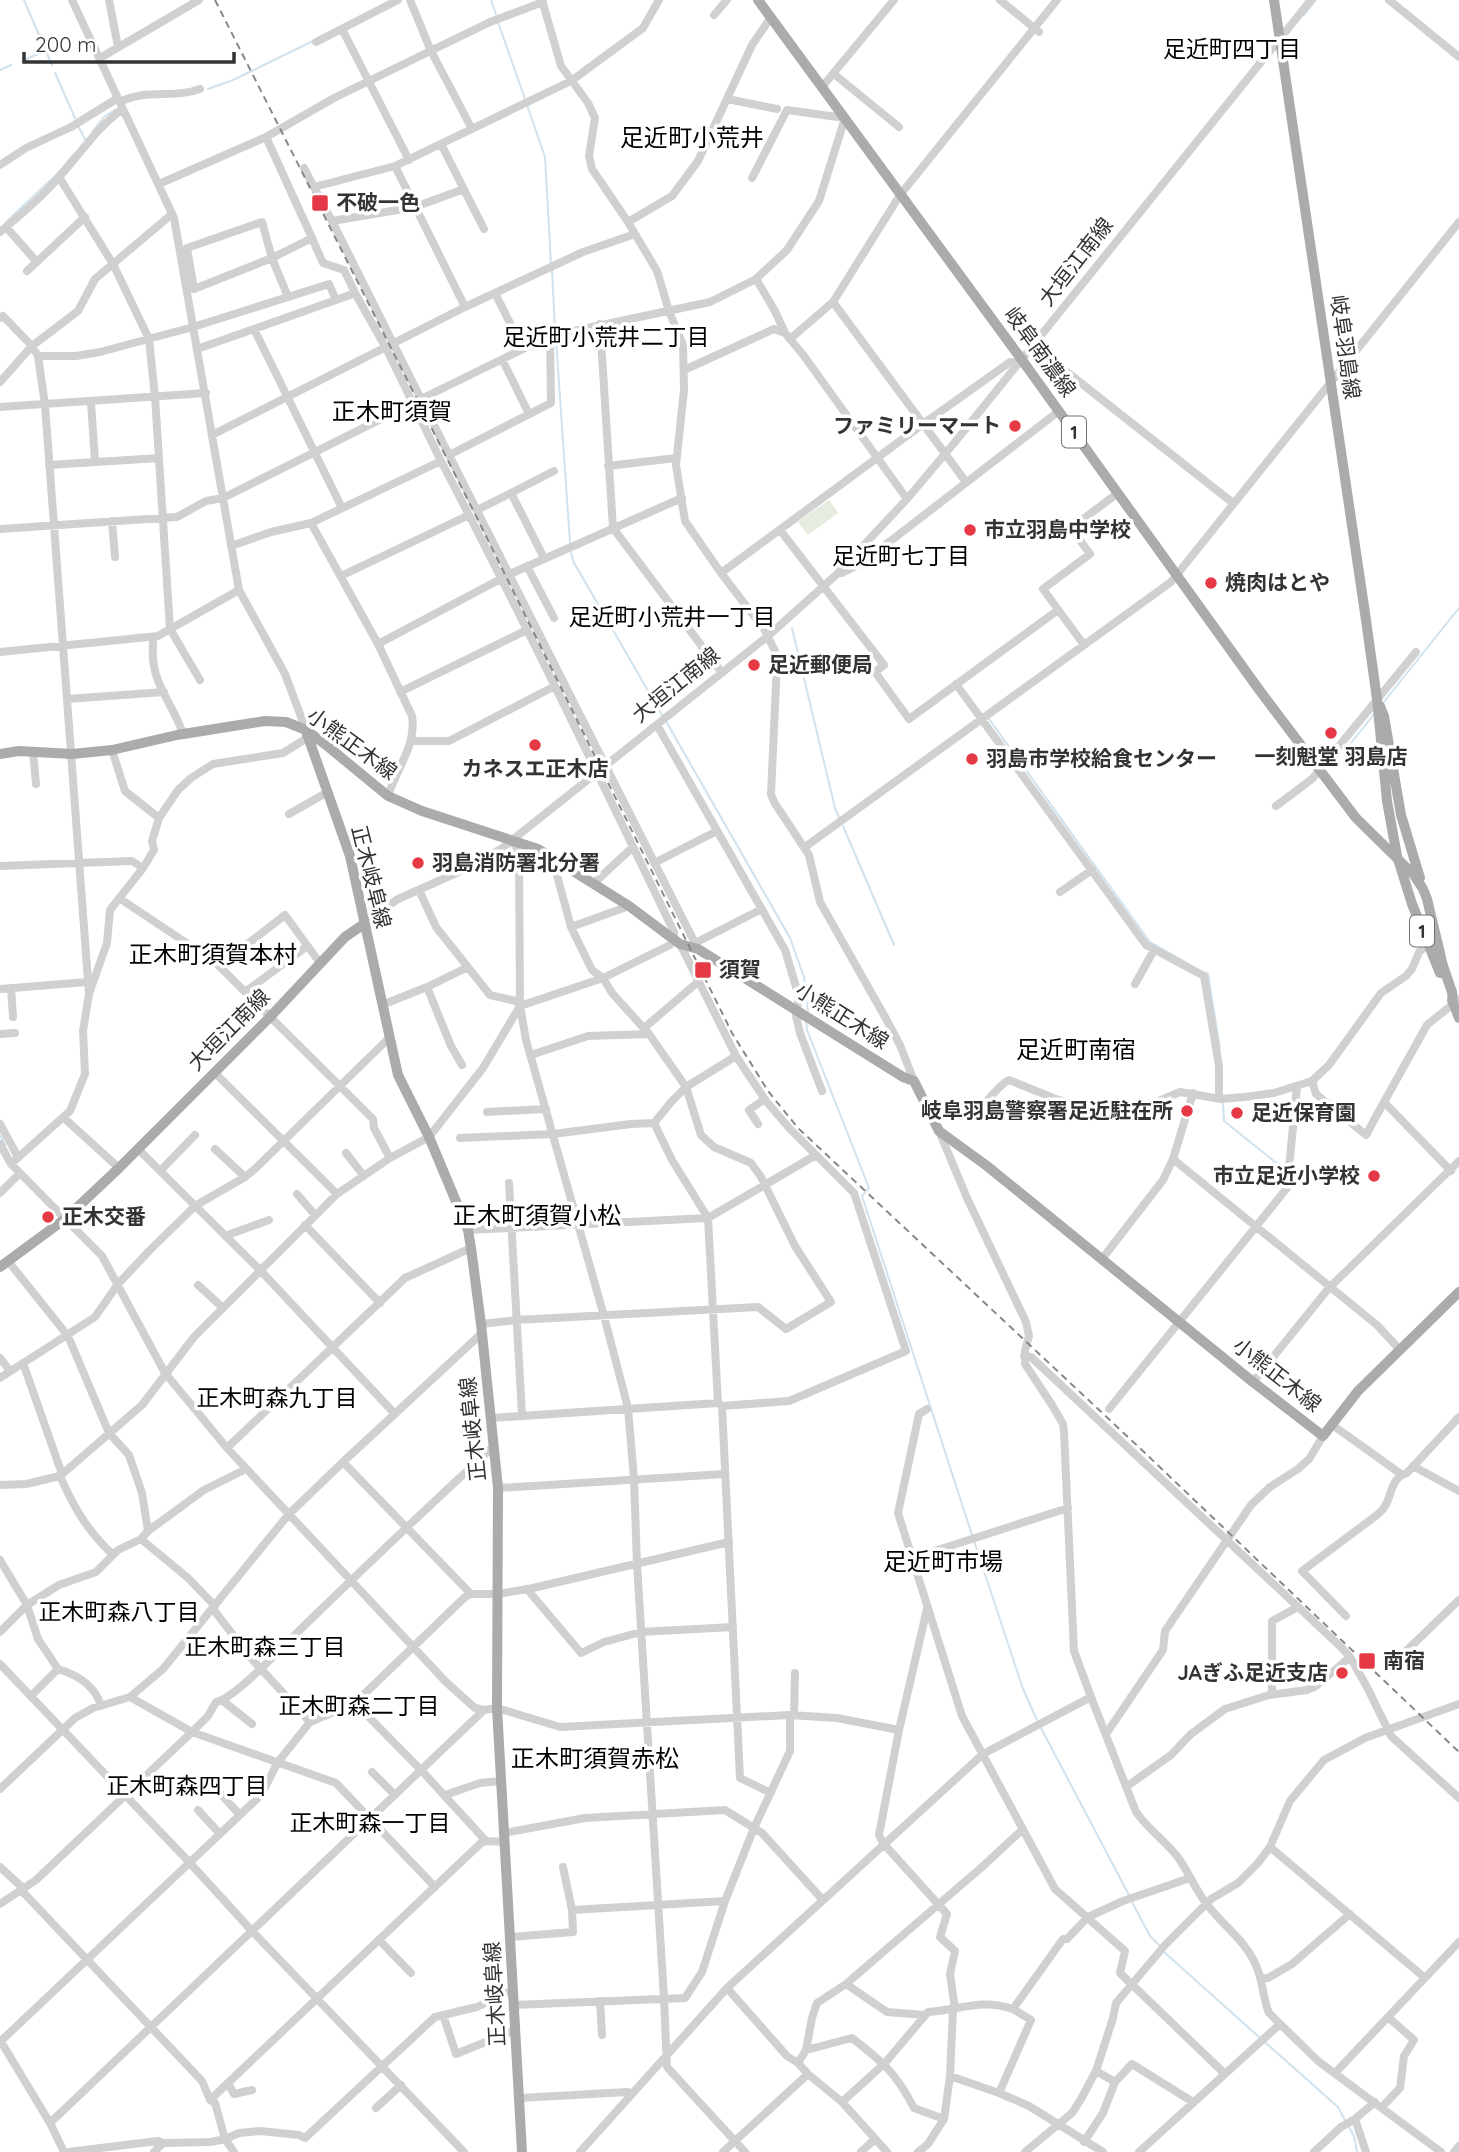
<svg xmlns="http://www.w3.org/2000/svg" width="1459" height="2152" viewBox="0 0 1459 2152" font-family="Quicksand,'Noto Sans JP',sans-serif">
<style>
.green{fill:#e6ecdf}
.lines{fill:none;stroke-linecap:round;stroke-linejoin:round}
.stream{stroke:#cfe2ee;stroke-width:2}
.minor{stroke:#d0d0d0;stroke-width:8}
.major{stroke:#ababab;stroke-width:10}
.rail{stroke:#888;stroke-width:2;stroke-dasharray:7 5;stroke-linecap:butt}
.poi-dot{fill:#e63946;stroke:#fff;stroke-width:2.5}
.labels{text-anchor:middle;stroke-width:7;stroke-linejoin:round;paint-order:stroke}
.shield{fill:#fff;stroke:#707070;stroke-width:2}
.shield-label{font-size:19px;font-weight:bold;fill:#333}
.poi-label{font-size:21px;font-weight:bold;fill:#333;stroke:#fff;text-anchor:start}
.street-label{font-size:21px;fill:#333;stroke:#fff}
.neighbourhood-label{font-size:23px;fill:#000;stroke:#fff}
.quarter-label{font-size:24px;fill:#000;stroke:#fff}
</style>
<rect width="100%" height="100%" fill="#fff"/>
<path class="green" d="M829 500 838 513 808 535 798 522Z"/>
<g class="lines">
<path class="stream" d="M24 0 52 65
M491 0 497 17
M1304 15 1316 0
M498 22 525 99
M22 61 45 51
M0 70 11 65
M55 73 75 118
M208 89 233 80 313 41
M527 105 545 157 551 264
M78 126 85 139
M92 132 104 117 116 109
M5 223 57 174 75 153
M552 270 555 330
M556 339 570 543
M571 552 573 561 662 715
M792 628 835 808 839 817
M1383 703 1459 608
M989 719 1150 942 1189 964
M667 723 790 938 804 977 808 1011
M1343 753 1375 713
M843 826 894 945
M1206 973 1208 974 1220 1049
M806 1020 807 1030 869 1188 862 1196 972 1535
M1223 1103 1224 1121 1285 1170
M0 1135 5 1145
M974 1541 1023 1689 1037 1720
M1041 1728 1130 1897
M1132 1902 1150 1936 1161 1947
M1164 1952 1259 2037
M1266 2043 1338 2107 1346 2122
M1349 2127 1354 2136 1357 2152"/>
<path class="minor" d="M72 0 174 218 239 590 285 674 306 730
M109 0 118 47
M410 0 431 51 472 129
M542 0 561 66 588 103 595 118 589 156 592 169 628 222 657 271 669 311 683 345 684 390 676 465 685 521 721 573 764 629 775 651 777 664 771 794 774 802 809 855 820 902 885 1017 900 1045 914 1081
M1000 0 1039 32
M1389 0 1459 57
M714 15 727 0
M342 29 409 160
M316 42 398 0
M100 58 199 0
M834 74 899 127
M822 87 894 0
M727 99 777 109
M120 102C146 88 174 99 200 89
M266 137 312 238
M441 144 484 229
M0 165 26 148 71 127 118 98
M304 168 332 221
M59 177 113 264 149 339 155 397 170 629 200 680
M159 184 266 137 334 98 490 22 543 2
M314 187 395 166
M628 222 672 196 698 161 752 45 771 17
M6 227 37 262
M0 232C21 215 42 197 60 176 81 153 97 127 123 109
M27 271 85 217
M756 279 775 311 785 333 804 356 907 499
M833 302 966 482
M465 307 395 166 571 81 643 28 659 0
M0 318 3 316 32 346 38 356 45 405 89 994
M600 324 613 528 722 673
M254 329 342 508
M550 336 551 403 449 455 698 949
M790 339 833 302 900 195 1057 0
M1034 346 1233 503
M197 349 336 300
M523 349 550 336 710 302 756 279 787 250 819 201 845 118 787 110 752 178
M38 356H76L100 352 193 327 329 284 336 300 355 293 344 270 323 263 312 238 272 258 194 289 187 248 262 222 272 258 288 297
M502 359 529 414
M684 370 774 329 785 333
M0 382 32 346 78 311 95 279 172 214
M421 399 523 349 495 293
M91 402 95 462
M0 407 206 393
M212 435 465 307 583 252 635 234
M449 455 332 221 415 207 464 189
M441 461C522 616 598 774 674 932V939
M49 465 159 458
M608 466 676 458
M511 493 554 471
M477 510 511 493 544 558
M112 521 115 557
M311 523 378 644 412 716C417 745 396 769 388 796
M0 529 177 517 206 501 223 498 409 405
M780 530 884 665 875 672 909 719 1058 610
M231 546 271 532 311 523 441 461 386 348 355 293
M527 566 554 618
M721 573 923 424 1010 362 1020 363
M842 573 862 563 1059 411
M341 576 469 515
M153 637C153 646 152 657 154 666 158 690 176 711 183 734
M378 644 510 574 682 498
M1084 645 1043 589 1090 554 1071 528 1118 493
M0 652 158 636 239 590
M956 684 1146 945 1204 976 1219 1066V1098
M400 692 527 630
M67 699 164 692
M657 725 785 950 799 997 796 1016 800 1033 822 1091
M412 741H449L555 686
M112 750 125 791 159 818
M33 751 36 784
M1276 806 1312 779 1416 652
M289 814 326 793
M513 840 519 856 520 1006 526 1040 604 1316 628 1408 634 1479 637 1564 664 1998 667 2067 745 2152
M805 847 1171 582 1459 222
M654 863 717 831
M0 866 132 861 143 868
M594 883 633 847
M419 890 436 927 490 995 516 1001 520 1006
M1060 892 1092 870
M119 898 215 962 373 1119 374 1128 390 1158
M364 924 398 899 461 871 501 849 768 636 836 575 907 499 955 442 1311 0
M571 927 629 906
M695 943 762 909
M219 966 285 915 320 963
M1135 984 1154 950
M427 987 451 1046 462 1065
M11 988 13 1017
M0 989 87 982
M245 992 306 947
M382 1005 427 987 468 967
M644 1028 699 981
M0 1034 15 1033
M531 1055 588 1036 649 1034
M214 1072 337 1194
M1312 1081 1316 1094 1366 1135 1384 1102 1451 1171
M1384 1102 1427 1025 1459 999
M926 1105C942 1103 970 1113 981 1106 991 1099 997 1086 1009 1080L1056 1099 1114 1117 1123 1116 1180 1092 1221 1099 1244 1097 1274 1093 1312 1081 1329 1065 1381 993 1406 976 1412 969 1419 952 1427 945
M487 1112 546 1109
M64 1118 119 1168
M654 1123 672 1160 708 1218 718 1403
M0 1124 18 1157
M758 1124 749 1110 765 1099
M939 1131 967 1198 1026 1322 1029 1336 1025 1350V1364L1052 1405 1063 1424 1064 1432 1074 1651 1091 1697 1136 1812C1148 1829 1164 1840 1177 1856 1189 1872 1196 1892 1209 1907 1224 1926 1243 1939 1254 1961 1263 1977 1262 1996 1269 2013L1318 2061 1441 2152
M460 1138 553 1134 631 1124 654 1123 672 1101 686 1087 736 1056
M0 1144 11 1164 102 1256 165 1373 227 1448 446 1682 475 1708 484 1710 497 1708 560 1727 790 1715 837 1718 899 1730
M138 1149 260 1270 395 1414
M215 1149 245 1177
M346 1153 364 1176
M1173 1159 1377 1325 1400 1350
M11 1164 70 1111 85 1074 83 1031 89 994 107 943 110 910 143 868 154 850 152 841 159 818 178 790 191 778 213 764 283 753 307 738
M161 1170 195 1135
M509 1183 522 1415
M0 1193 20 1173
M297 1194 315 1215
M305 1225 380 1303
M468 1230 708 1218 816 1155
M225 1236 269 1220
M1102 1259 1163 1180 1173 1159 1193 1093
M198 1285 222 1307
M481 1324 516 1320 758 1307 786 1329 831 1302 795 1246 761 1177 751 1163 714 1147 701 1135 686 1087 649 1034 612 993 603 978 592 970 571 927 552 857
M1024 1356 1031 1357 1342 1648 1350 1657 1367 1687 1391 1736 1459 1798
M0 1358 10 1371
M23 1363 62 1474
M0 1378 95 1317 118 1284 150 1250 195 1206 245 1177 256 1168 389 1038
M1253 1382 1328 1289 1459 1161
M722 1406 740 1778 771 1793
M927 1409 919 1414 898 1513 962 1716 1055 1889 1125 1951 1120 1973 1224 2073
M1109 1409 1287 1188 1297 1086
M491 1418 718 1403 722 1406 789 1401 906 1351 854 1193 790 1129 766 1101 736 1056 680 944
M1331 1424 1401 1474
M227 1448 405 1278 471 1248
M343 1462 471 1594
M1413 1466 1459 1491
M60 1476C74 1508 87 1530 113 1555
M0 1485 26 1484 60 1476 142 1405 194 1337 337 1194 390 1158 429 1137 483 1068 520 1006 603 978 670 945 675 940
M498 1488 725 1474
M148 1531 204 1490 246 1469
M141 1539 188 1578 215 1606
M913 1558 1068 1508
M0 1560 27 1605 38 1639 58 1669 31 1696
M527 1589 581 1653 604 1642 641 1632 733 1627
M213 1609 250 1657 310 1722
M927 1609 899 1730 879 1835 883 1843 947 1914 940 1937 955 1951 950 1974 955 2009
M1346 1616 1302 1571 1377 1515C1380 1512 1383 1510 1385 1506 1392 1495 1391 1477 1407 1473L1459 1417
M0 1632 27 1605 59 1585 96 1572 118 1550 141 1539 148 1531 142 1493 129 1455 109 1433 68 1336 8 1261
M1398 1659 1459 1600
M0 1664 190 1863 252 1931 464 2152
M58 1669C78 1675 95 1685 101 1706
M1272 1694V1621L1298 1607
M130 1697 192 1732 336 1783 435 1887
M223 1701 252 1724
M355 1703 421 1770 486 1841
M794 1715 795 1673
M1106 1734 1163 1650 1165 1631 1251 1505 1270 1487 1298 1469 1309 1459 1323 1436
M372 1772 395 1795
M1126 1787 1171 1755 1191 1734 1225 1709 1269 1695 1307 1690 1316 1686 1350 1657
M0 1789 75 1718 93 1708 130 1697 163 1669 288 1515 343 1462 482 1333
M217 1790 240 1815
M445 1795 480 1783 501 1781
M198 1810 220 1834
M504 1833 585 1818 725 1810 762 1833 822 1899
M1270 1847 1425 1978
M0 1867 24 1889
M563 1867 572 1910
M22 1891 202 2081 210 2100 215 2103 225 2139 234 2152
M0 1904 36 1880 192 1732 208 1716 216 1702C236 1698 290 1639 308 1622 369 1563 431 1504 494 1446
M511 1937 573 1932 572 1910 725 1901
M379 1940 411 1973
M1261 1979 1268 1978 1292 1964 1350 1914
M846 1984 887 2012 925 2015
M727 1988 787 2056 798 2063
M600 2001 602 2035
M514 2005 685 1998 702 1972 725 1901 754 1828 790 1751V1715
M443 2015 456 2054 515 2030
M0 2040 50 2123 64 2152
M1 2041 261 1795 278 1762 310 1722 355 1703 465 1597 471 1594H498L533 1588 729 1542
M806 2050 852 2038C883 2062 896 2073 914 2108L944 2119
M1096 2071 1115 2082
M1335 2073 1459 1942
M950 2076 999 2093 1029 2106 1103 2152
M228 2083 234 2094 252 2090
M999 2093 1031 2020 1013 2009 1063 1939H1067L1088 1917 1123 1901 1190 1878
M520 2098 628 2092 632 2094
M210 2100 481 1843 486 1841 504 1842
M842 2102 885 2063 928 2012C960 2010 981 1998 1013 2009
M1382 2107 1400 2088 1404 2056 1414 2040 1388 2017
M376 2108 401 2085
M1355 2119 1366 2152
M50 2123 484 1710
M1084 2142 1103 2113 1115 2082 1132 2064 1193 2102
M68 2152 158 2141 163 2143 211 2142 225 2139 239 2133 260 2131 299 2135 305 2138 435 2017 477 2007 513 1990
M154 2152 163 2143
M580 2152 727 1988 983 1754 1091 1697
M723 2152 808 2074
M861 2152 875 2139
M887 2152 842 2102 808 2074 798 2063 806 2050 812 2018 817 2003 846 1984 982 1867 1023 1829
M918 2152 928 2144 944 2119 950 2076 953 2010
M1025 2152 1072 2113 1081 2099 1096 2071 1113 2018 1116 2003 1166 1944 1211 1899 1238 1883 1258 1863 1270 1847 1290 1801 1324 1760 1365 1738 1459 1704
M1139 2152 1280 2024
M1314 2152 1341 2127 1355 2119 1375 2102
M1454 2152 1459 2146"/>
<path class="major" d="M758 0 1022 360 1260 691 1356 818 1414 875 1423 889 1427 899 1443 966 1452 992 1453 1003
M1274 0 1365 613 1377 699 1387 801 1397 856 1412 904 1440 973
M1380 706 1384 716 1401 815 1420 878
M306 731 350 856 398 1075 429 1137 468 1230 471 1248 481 1324 498 1488 497 1708 522 2152
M0 754 19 751 72 754 112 750 177 735 265 721 286 722 306 730 326 745 388 796 422 811 538 849 629 906 680 944 698 949 903 1077 914 1081 939 1131 987 1166 1253 1382 1323 1436 1358 1391 1459 1292
M1452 1000 1459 1018
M0 1267 65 1219 119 1168 270 1017 345 937 364 924"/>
<path class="rail" d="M215 0 476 516 732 1033 768 1091 798 1128 1145 1453 1459 1752"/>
</g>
<g class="poi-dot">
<rect x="311" y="194" width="18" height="18" rx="3.5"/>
<circle cx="1015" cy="426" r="7"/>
<circle cx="970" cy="530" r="7"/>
<circle cx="1211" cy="583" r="7"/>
<circle cx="754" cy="665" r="7"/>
<circle cx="1331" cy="733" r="7"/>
<circle cx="535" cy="745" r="7"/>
<circle cx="972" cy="759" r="7"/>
<circle cx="418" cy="863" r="7"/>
<rect x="694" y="961" width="18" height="18" rx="3.5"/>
<circle cx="1187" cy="1111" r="7"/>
<circle cx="1237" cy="1113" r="7"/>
<circle cx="1374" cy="1176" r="7"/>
<circle cx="48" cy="1217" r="7"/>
<rect x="1358" y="1652" width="18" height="18" rx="3.5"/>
<circle cx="1342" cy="1673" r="7"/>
</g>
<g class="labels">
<g class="shield">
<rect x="1062" y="416.5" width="24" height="31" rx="5"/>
<rect x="1410" y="915.5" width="24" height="31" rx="5"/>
</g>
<g class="shield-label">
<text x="1074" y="439">1</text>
<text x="1422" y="938">1</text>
</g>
<g class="poi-label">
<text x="336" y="210">不破一色</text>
<text x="1001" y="433" text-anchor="end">ファミリーマート</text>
<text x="984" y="537">市立羽島中学校</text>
<text x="1225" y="590">焼肉はとや</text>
<text x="768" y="672">足近郵便局</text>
<text x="1331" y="764" text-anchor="middle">一刻魁堂 羽島店</text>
<text x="986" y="766">羽島市学校給食センター</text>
<text x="535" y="776" text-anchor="middle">カネスエ正木店</text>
<text x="432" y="870">羽島消防署北分署</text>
<text x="719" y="977">須賀</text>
<text x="1173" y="1118" text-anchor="end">岐阜羽島警察署足近駐在所</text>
<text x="1251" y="1120">足近保育園</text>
<text x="1360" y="1183" text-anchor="end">市立足近小学校</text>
<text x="62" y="1224">正木交番</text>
<text x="1383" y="1668">南宿</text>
<text x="1328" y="1680" text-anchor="end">JAぎふ足近支店</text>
</g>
<g class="street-label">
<text transform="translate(1076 262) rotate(-52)" y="7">大垣江南線</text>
<text transform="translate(1345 347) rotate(82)" y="7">岐阜羽島線</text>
<text transform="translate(1040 352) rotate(54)" y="7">岐阜南濃線</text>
<text transform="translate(676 685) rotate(-39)" y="7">大垣江南線</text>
<text transform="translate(352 744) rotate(36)" y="7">小熊正木線</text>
<text transform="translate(371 877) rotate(76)" y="7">正木岐阜線</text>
<text transform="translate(842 1016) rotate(32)" y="7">小熊正木線</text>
<text transform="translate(229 1030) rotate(-45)" y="7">大垣江南線</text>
<text transform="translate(1277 1375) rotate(38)" y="7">小熊正木線</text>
<text transform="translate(473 1429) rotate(-96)" y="7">正木岐阜線</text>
<text transform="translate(495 1994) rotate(-93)" y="7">正木岐阜線</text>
</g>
<g class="neighbourhood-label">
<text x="1232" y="57">足近町四丁目</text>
<text x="606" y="345">足近町小荒井二丁目</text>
<text x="901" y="564">足近町七丁目</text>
<text x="672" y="625">足近町小荒井一丁目</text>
<text x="277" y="1406">正木町森九丁目</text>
<text x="119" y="1620">正木町森八丁目</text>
<text x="265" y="1655">正木町森三丁目</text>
<text x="359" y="1714">正木町森二丁目</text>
<text x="187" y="1794">正木町森四丁目</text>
<text x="370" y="1831">正木町森一丁目</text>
</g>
<g class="quarter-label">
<text x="692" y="146">足近町小荒井</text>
<text x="392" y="420">正木町須賀</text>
<text x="213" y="963">正木町須賀本村</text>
<text x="1076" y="1058">足近町南宿</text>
<text x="537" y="1224">正木町須賀小松</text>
<text x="943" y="1570">足近町市場</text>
<text x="595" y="1767">正木町須賀赤松</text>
</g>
</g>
<path d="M24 52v10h210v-10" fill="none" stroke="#333333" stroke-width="3.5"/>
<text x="35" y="52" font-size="21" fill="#333333" stroke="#ffffff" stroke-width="5" paint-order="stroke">200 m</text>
</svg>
